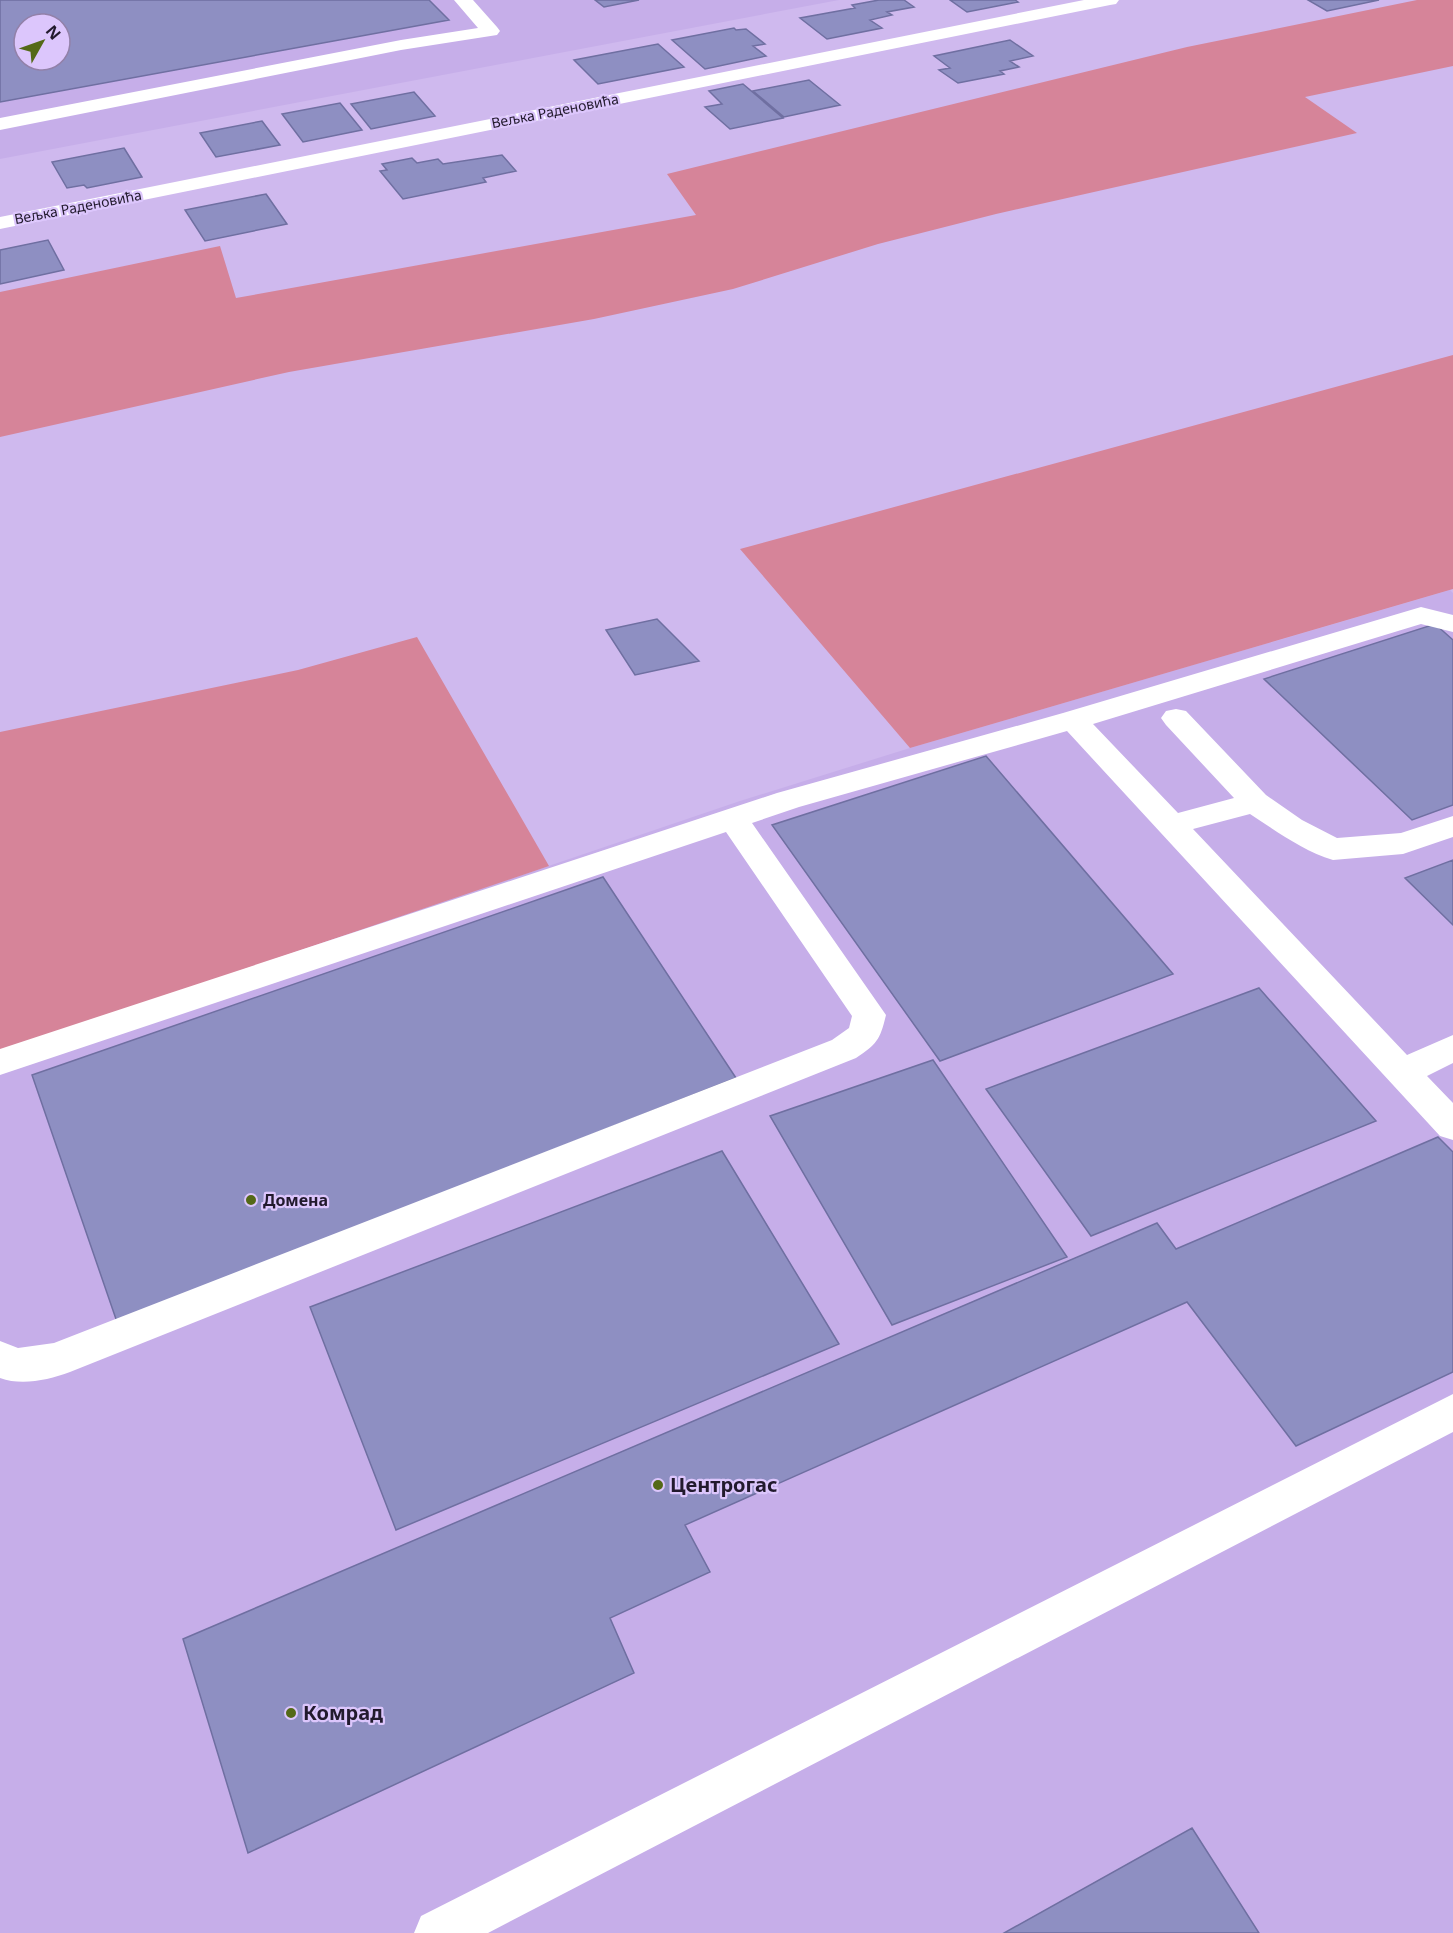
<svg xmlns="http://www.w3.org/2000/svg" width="1453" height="1933" viewBox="0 0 1453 1933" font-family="'Noto Sans',sans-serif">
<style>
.built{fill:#c6aee9;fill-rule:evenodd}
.green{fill:#d68499}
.building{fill:#8e8fc2;stroke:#6f6fa1;stroke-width:1.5;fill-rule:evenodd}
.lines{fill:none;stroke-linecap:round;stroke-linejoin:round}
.lane{fill:#fff;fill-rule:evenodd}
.street{fill:#fff;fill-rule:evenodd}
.poi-dot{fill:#546917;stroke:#dcc6fc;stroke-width:2}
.labels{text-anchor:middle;stroke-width:4.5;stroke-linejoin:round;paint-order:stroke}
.far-street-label{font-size:14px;fill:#221a2d;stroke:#dcc6fc}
.poi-label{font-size:16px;font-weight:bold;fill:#221a2d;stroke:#dcc6fc;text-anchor:start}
.near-poi-label{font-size:20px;font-weight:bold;fill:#221a2d;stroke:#dcc6fc;text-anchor:start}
</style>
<rect width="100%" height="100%" fill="#cfb9ee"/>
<path class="built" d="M0 0H839L0 159ZM24 24H60V60H24Z
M1450 590 1453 593V1933H0V1052L740 801 910 748Z"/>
<path class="green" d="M1417 0H1453V66L1305 97 1357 133 996 214 878 244 733 289 594 319 289 372 0 437V292L220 246 236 298 696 215 667 174 1187 47Z
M1453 355V589L910 748 740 549Z
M417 637 549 866 0 1052V732L298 670Z"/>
<path class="building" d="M0 0H429L449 20 0 102ZM24 24H60V60H24Z
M595 0H639L604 7Z
M879 0H904L914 7 887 12 892 15 870 20 882 28 827 39 800 18 855 8 852 5Z
M950 0H1015L1018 2 967 12Z
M1308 0H1379L1327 11Z
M734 28 736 30 746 29 765 44 753 46 766 56 705 69 672 40Z
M1010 40 1033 56 1010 61 1019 67 1000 71 1004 74 958 83 939 70 950 68 934 56Z
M658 44 684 67 598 84 574 60Z
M809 80 840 105 784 117 753 91Z
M743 84 783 118 730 129 705 107 722 104 709 91Z
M414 92 435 116 371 129 351 104Z
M340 103 362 130 303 142 282 114Z
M262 121 280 145 216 157 200 133Z
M124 148 142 177 87 188 84 185 67 188 52 162Z
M502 155 516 171 483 178 486 182 403 199 380 171 387 170 382 164 412 158 417 163 438 159 443 164Z
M266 194 287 224 205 241 185 210Z
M48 240 64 270 0 284V250Z
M657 619 699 661 635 675 606 630Z
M1435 624 1453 640V805L1412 820 1264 679Z
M986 756 1173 974 940 1061 772 825Z
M1453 860V925L1405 878Z
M603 877 736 1078 117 1322 32 1075Z
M1259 988 1376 1121 1091 1236 986 1089Z
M933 1060 1067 1257 892 1325 770 1116Z
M1438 1137 1453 1152V1372L1296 1446 1187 1302 685 1525 710 1572 610 1618 634 1673 248 1853 183 1639 1157 1223 1176 1249Z
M722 1151 839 1344 396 1530 310 1307Z
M1192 1828 1259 1933H1004Z"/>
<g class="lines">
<path class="lane" d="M454 0H473L497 27 500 31 497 35 401 50 0 130V118L401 40 478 28Z
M1421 607 1453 615V632L1421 624 1093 724 1178 813 1234 798 1166 725 1161 718 1166 711 1176 709 1186 711 1266 795 1302 820 1337 838 1401 833 1453 816V837L1403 854 1333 860C1303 851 1276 831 1250 814L1193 829 1407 1055 1453 1035V1063L1427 1076 1453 1103V1140L1440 1136 1067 731 799 807 752 823 886 1015C880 1040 877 1044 856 1058L70 1372C48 1380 22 1386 0 1378V1341L18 1348 54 1343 832 1040 849 1028 852 1016 726 832 0 1075V1049L777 793 1063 713Z
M1453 1394V1432L488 1933H414L421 1916Z"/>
<path class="street" d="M1084 0H1119L1116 4 1110 5 0 229V217Z"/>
</g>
<g class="poi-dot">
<circle cx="251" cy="1200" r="6"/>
<circle cx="658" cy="1485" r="6"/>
<circle cx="291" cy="1713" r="6"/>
</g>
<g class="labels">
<g class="far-street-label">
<text transform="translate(555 111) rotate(-11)" y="5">Вељка Раденовића</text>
<text transform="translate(78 207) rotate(-11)" y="5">Вељка Раденовића</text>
</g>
<g class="poi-label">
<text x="263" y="1206">Домена</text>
</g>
<g class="near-poi-label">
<text x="670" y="1492">Центрогас</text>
<text x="303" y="1720">Комрад</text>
</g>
</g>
<g transform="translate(42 42) rotate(50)"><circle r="28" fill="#dcc6fc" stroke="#9281a9" stroke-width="1.5"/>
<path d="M0-4.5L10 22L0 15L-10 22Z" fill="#546917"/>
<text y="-9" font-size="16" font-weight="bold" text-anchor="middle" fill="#221a2d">N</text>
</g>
</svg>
